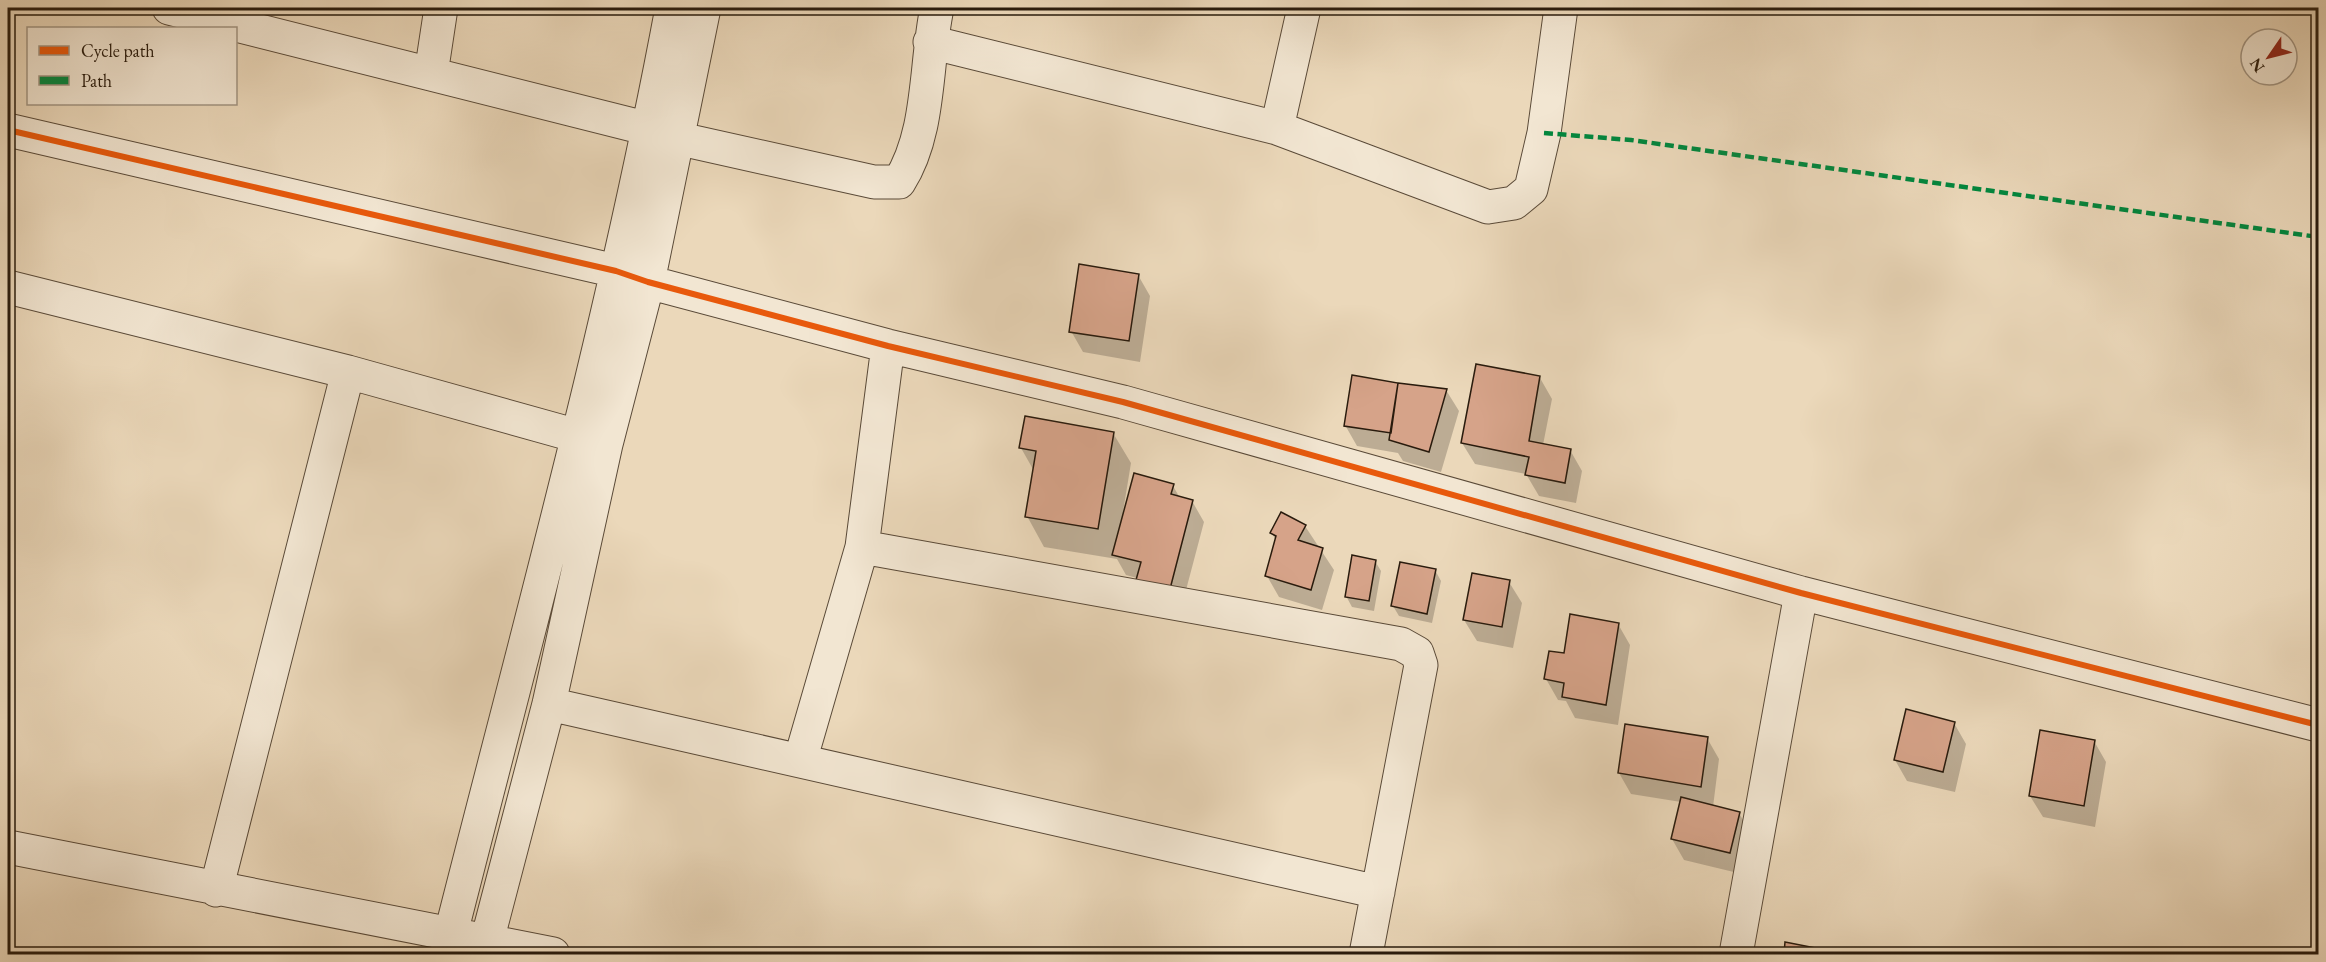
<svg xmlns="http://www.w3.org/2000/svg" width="2326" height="962" viewBox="0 0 2326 962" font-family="'EB Garamond',serif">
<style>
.shadow{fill:#0003}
.building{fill:#d6a389;stroke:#291b0d;stroke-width:1.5}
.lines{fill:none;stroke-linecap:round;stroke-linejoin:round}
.street-casing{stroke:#5a4a38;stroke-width:35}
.street{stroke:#f2e6d2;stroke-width:33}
.quiet{stroke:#00873e;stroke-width:4.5;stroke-dasharray:9 4.5;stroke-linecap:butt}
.cycleway-casing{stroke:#f2e6d2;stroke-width:10}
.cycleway{stroke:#e8590c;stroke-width:6}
</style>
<rect width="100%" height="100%" fill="#ebd8ba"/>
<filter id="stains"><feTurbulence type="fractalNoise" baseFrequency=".00333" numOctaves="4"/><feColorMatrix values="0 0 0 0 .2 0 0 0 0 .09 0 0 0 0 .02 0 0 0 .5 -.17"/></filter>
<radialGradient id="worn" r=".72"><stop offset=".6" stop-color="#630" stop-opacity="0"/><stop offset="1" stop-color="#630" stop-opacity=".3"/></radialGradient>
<path class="shadow" d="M1138 275 1150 296 1140 362 1083 352 1071 331Z
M1353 376 1446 390 1459 411 1441 472 1403 461 1398 453 1357 446 1345 425Z
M1540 378 1552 399 1543 445 1570 450 1582 471 1576 503 1539 496 1526 474 1475 464 1462 443Z
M1113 433 1131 463 1123 512 1173 486 1180 498 1192 501 1204 522 1181 609 1137 578 1126 575 1117 559 1044 547 1027 516 1034 471 1021 448Z
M1305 526 1334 570 1322 610 1279 597 1267 576 1276 541 1272 533Z
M1375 561 1381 571 1374 611 1352 607 1346 596Z
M1435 570 1441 581 1432 623 1399 616 1393 606Z
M1509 582 1522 603 1513 648 1477 641 1464 620Z
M1618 624 1630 645 1618 725 1575 718 1566 701 1558 700 1546 679 1565 655Z
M1954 723 1966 744 1955 792 1907 781 1895 760Z
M1707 738 1719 759 1713 807 1739 813 1751 834 1742 874 1684 860 1672 839 1681 802 1631 794 1619 773Z
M2094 741 2106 762 2095 827 2043 817 2030 796Z
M1786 944 1825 951 1857 954H1786Z
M1557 951 1567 954H1555Z"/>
<path class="building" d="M1079 264 1139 274 1129 341 1069 332Z
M1476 364 1540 376 1529 441 1571 449 1565 483 1525 475 1529 457 1461 443Z
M1352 375 1398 383 1391 433 1344 426Z
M1398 383 1447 389 1429 452 1389 440Z
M1025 416 1114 432 1098 529 1025 517 1036 451 1019 448Z
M1134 473 1174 484 1171 494 1193 500 1170 589 1136 580 1141 562 1112 555Z
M1281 512 1306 525 1298 540 1323 548 1311 590 1265 576 1276 536 1270 533Z
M1352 555 1376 560 1369 601 1345 597Z
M1400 562 1436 569 1427 614 1391 606Z
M1472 573 1510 580 1502 627 1463 620Z
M1570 614 1619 623 1606 705 1562 697 1564 683 1544 679 1549 651 1564 653Z
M1906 709 1955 722 1943 772 1894 760Z
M1625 724 1708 737 1701 787 1618 773Z
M2040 730 2095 740 2084 806 2029 796Z
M1681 797 1740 812 1730 853 1671 839Z
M1785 942 1826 950 1825 954H1784Z
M1826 950 1871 954H1825Z"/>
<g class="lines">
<g class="street-casing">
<path id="street" d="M169 8 649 129 676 138 874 182H899C931 132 925 64 937 8
M930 42 1277 128 1488 207 1514 203 1531 189 1544 133 1561 8
M431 74 441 8
M1277 128 1304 8
M8 130 616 271 648 282 888 346 1123 402 1801 593 2318 725
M8 287 348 372 599 442
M862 547 888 346
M549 704 1378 892
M800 761 862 547 1401 644 1417 653 1421 665 1366 954
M8 847 553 954
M216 890 348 372
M450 954 451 933C529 626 614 319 672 8
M480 954 487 941 549 704 606 444 648 282 704 8
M1736 954 1801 593"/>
</g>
<use href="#street" class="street"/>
<path class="quiet" d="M1544 133 1631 140 2318 237"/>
<g class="cycleway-casing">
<path id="cycleway" d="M8 130 616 271 648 282 888 346 1123 402 1801 593 2318 725"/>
</g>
<use href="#cycleway" class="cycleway"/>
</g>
<rect width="2326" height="962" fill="none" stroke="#ebd8ba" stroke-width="30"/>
<rect x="9" y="9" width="2308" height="944" fill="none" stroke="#291b0d" stroke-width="3"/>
<rect x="15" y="15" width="2296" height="932" fill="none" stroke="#291b0d" stroke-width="1.5"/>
<rect x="27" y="27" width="210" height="78" fill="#f2e6d2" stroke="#a29583" stroke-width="1.5"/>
<rect x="39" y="46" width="30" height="9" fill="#e8590c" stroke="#a29583" stroke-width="1.5"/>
<text x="81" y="57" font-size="18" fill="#291b0d">Cycle path</text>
<rect x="39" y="76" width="30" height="9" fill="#00873e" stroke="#a29583" stroke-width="1.5"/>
<text x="81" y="87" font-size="18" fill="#291b0d">Path</text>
<g transform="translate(2269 57) rotate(235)"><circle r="28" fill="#f2e6d2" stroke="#a29583" stroke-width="1.5"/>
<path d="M0-4.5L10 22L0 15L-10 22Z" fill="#8f2418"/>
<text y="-9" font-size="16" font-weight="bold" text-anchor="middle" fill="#291b0d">N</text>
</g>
<rect width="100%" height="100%" filter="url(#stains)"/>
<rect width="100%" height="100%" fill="url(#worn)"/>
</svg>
